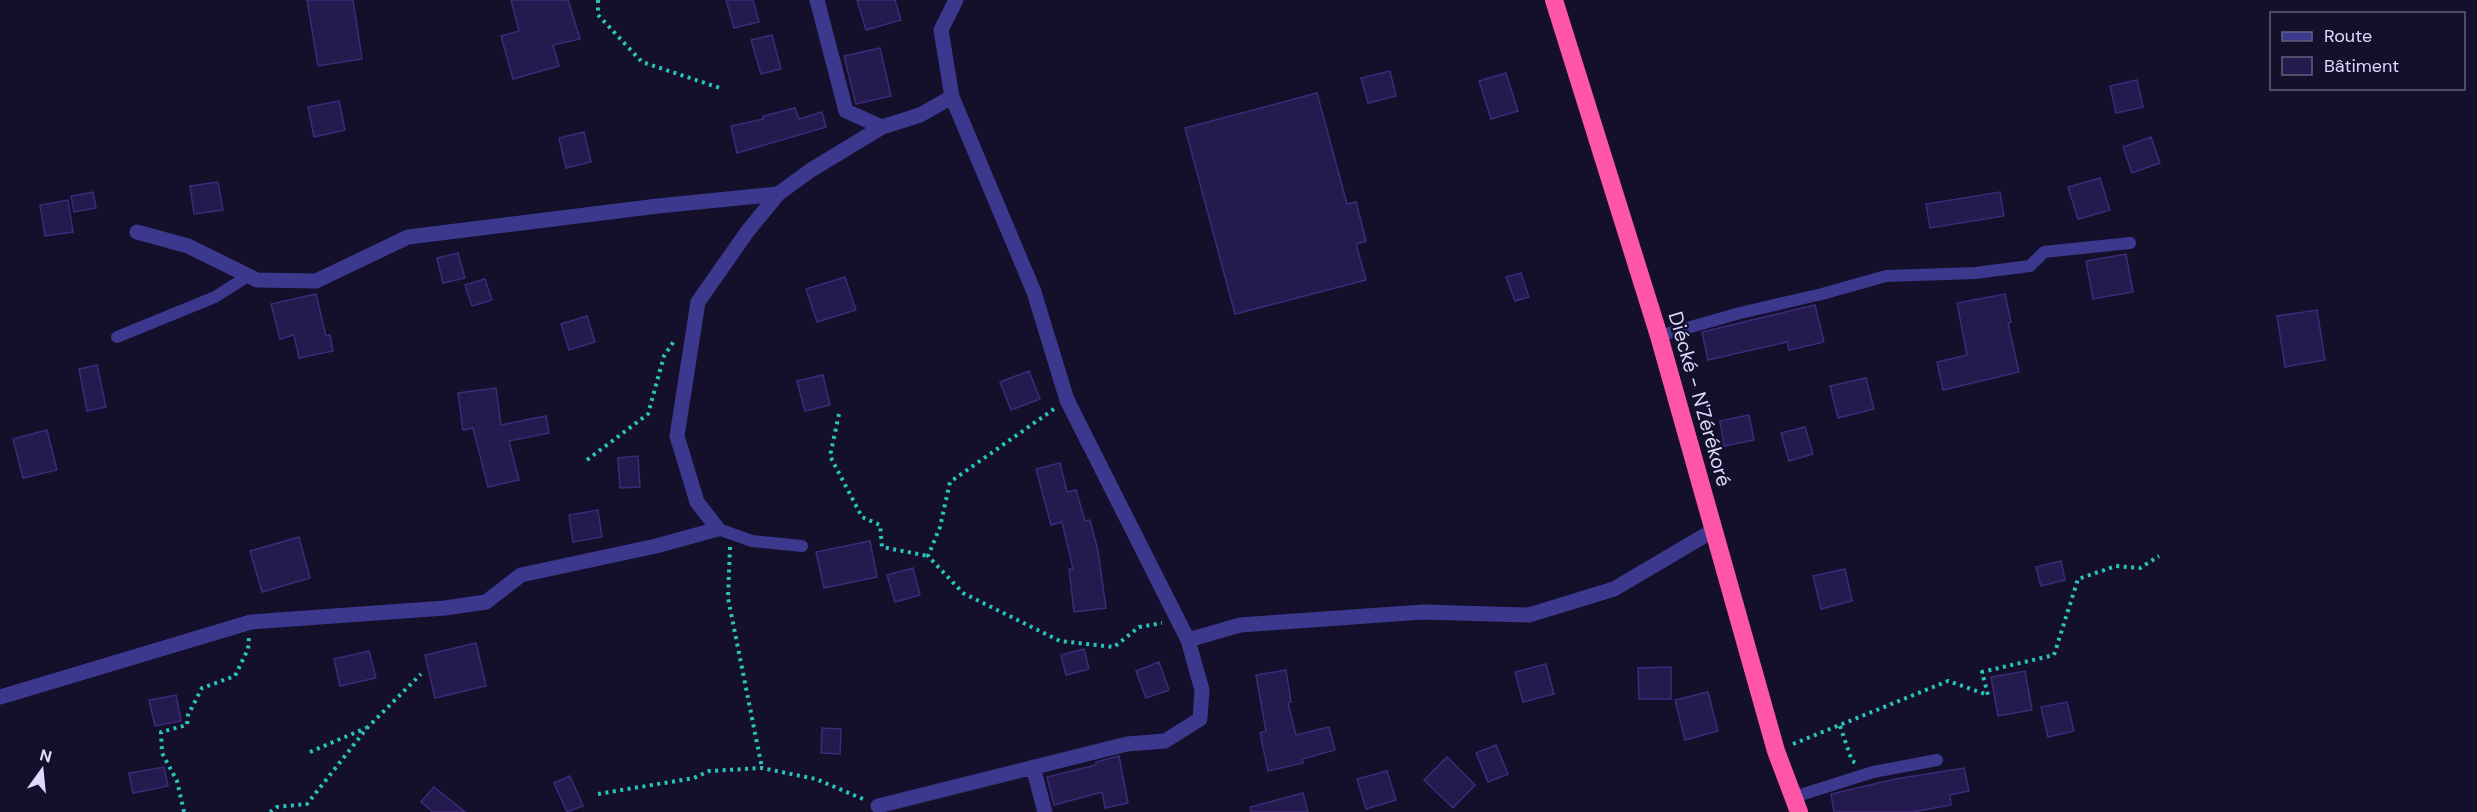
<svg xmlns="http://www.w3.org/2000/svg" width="2477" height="812" viewBox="0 0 2477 812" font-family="'DM Sans',sans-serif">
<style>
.building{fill:#251a4e;stroke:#3b2b7b;stroke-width:1.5}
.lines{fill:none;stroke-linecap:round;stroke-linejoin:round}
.path{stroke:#29c4ba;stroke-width:4;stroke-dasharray:3 4.5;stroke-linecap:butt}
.lane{stroke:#3b388d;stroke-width:12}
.street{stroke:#3b388d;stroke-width:15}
.highway{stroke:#ff55a6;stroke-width:18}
.labels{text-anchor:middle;stroke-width:4.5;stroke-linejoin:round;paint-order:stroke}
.street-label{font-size:20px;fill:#dedaff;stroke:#140f2b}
</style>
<rect width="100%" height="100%" fill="#140f2b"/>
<path class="building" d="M307 0H353L362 59 318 66Z
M511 0H568L580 39 553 45 559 66 513 79 501 36 519 31Z
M726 0H753L759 22 734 28Z
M857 0H895L901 20 866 30Z
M772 35 781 69 761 74 751 40Z
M880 48 891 96 856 104 844 56Z
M1390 71 1396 96 1368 103 1361 78Z
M1506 73 1518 111 1491 119 1479 81Z
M2137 80 2143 107 2116 113 2110 86Z
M1317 93 1347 204 1356 202 1366 241 1356 244 1366 280 1235 314 1185 128Z
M339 101 345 130 314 137 308 107Z
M795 108 799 119 822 112 826 127 737 153 731 126 763 119V116Z
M584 132 591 162 566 168 559 138Z
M2151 137 2160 163 2132 173 2123 147Z
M2100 178 2110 210 2078 219 2068 187Z
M218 182 223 210 194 214 190 186Z
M93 192 96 208 74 212 71 196Z
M2000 192 2004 216 1930 228 1926 204Z
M68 200 73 232 45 236 40 205Z
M458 253 465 278 443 283 437 258Z
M2126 254 2133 292 2093 299 2086 261Z
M1521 273 1529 297 1515 301 1506 277Z
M845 277 856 310 817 322 806 289Z
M485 279 492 300 472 306 465 285Z
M316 294 326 336 330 335 333 351 299 358 294 335 280 339 271 304Z
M2005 294 2011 322 2008 323 2019 372 1943 390 1937 362 1967 355 1957 303Z
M1815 305 1824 342 1789 350 1787 342 1708 360 1702 332Z
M2317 310 2325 360 2285 367 2277 316Z
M587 316 595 342 569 350 561 324Z
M97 365 106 407 87 411 79 369Z
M1029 371 1040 399 1011 410 1000 382Z
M823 375 830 405 805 411 797 381Z
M1866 378 1874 409 1838 418 1830 386Z
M496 388 501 425 546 416 549 433 509 441 519 480 488 487 473 428 463 430 458 393Z
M1749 415 1754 440 1724 446 1720 421Z
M1805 427 1813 454 1789 461 1781 433Z
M47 430 57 470 23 478 13 439Z
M638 456 640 487 620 488 618 458Z
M1060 463 1067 492 1076 490 1085 521 1090 520 1098 551 1106 608 1074 612 1069 569H1073L1062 522 1051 525 1036 469Z
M598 510 602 537 573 542 569 515Z
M299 537 310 578 262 592 250 551Z
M870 541 877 577 824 588 816 552Z
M2061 561 2065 580 2041 586 2036 567Z
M913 568 920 595 895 602 887 575Z
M1845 569 1852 601 1821 609 1813 576Z
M476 643 486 686 435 698 425 655Z
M1084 649 1089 669 1066 675 1061 655Z
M369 651 376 678 340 686 334 659Z
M1159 662 1169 690 1146 698 1136 671Z
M1546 664 1554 694 1523 702 1515 672Z
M1671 667V699H1639L1638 668Z
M1286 670 1291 702 1288 703 1296 735 1329 727 1335 750 1302 759 1303 763 1268 771 1260 733 1266 731 1256 675Z
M2025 671 2032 710 1998 716 1991 677Z
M1708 692 1718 731 1685 740 1675 700Z
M176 695 181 721 155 726 149 700Z
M2067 702 2074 731 2048 737 2041 707Z
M822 728 841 729 840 754 821 753Z
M1496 745 1508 774 1488 782 1476 753Z
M1119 756 1128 803 1105 808 1102 792 1054 805 1047 777 1096 765V762Z
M1447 757 1475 785 1453 808 1424 780Z
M164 767 168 786 133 793 129 773Z
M1964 768 1969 791 1950 795 1951 805 1913 812H1834L1831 794 1895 779Z
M1387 771 1396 800 1366 809 1357 779Z
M570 776 583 806 567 812 554 783Z
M434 787 465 812H433L421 802Z
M1303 793 1308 812H1251L1250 807Z"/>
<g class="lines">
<path class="path" d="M598 0V15L642 62 723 89
M1054 409 950 482 940 527 928 556 963 593 1060 641 1114 647 1139 627 1162 623
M839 414 830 456 862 517 880 525 882 547 928 556
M587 460 648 414 664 356 674 341
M730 547 728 598 762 768
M1840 726 1852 761 1856 763
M1793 744 1948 681 1988 695 1982 672 2054 655 2078 579 2116 566 2140 568 2159 556
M310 752 366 728
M598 794 694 778 709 771 762 768 816 779 863 799
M184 812 177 781 162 753 161 732 187 725 188 715 202 688 235 676 248 649 249 638
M270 812 277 807 307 804 367 728 421 674"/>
<path class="lane" d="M1659 336 1740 313 1822 294 1886 276 1975 273 2030 266 2044 252 2130 243
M117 337 215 297 248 276
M718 529 752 541 802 546
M1794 797 1873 772 1937 760"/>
<path class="street" d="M817 0 846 111 882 127 920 115 952 97 941 30 956 0
M952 97 1034 292 1067 400 1188 640 1240 625 1423 612 1529 615 1614 589 1714 530
M137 232 188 246 257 280 316 281 408 237 658 206 778 194
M0 697 251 622 445 608 486 602 521 575 656 546 718 529 697 502 677 436 698 302 747 232 778 194 811 170 882 127
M1033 767 1045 812
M878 806 1127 744 1165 741 1200 719 1202 690 1188 640"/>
<path class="highway" d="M1554 0 1659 336 1776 751 1799 812"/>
</g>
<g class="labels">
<g class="street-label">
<text transform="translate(1700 399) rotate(74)" y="7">Diécké - N'Zérékoré</text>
</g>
</g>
<rect x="2270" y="12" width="195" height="78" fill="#140f2b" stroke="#656080" stroke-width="1.5"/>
<rect x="2282" y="32" width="30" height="9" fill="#3b388d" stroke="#656080" stroke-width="1.5"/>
<text x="2324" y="42" font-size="18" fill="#dedaff">Route</text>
<rect x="2282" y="57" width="30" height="18" fill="#251a4e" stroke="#656080" stroke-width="1.5"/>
<text x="2324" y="72" font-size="18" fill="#dedaff">Bâtiment</text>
<g transform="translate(42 770) rotate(15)" stroke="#140f2b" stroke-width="4.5" paint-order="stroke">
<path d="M0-4.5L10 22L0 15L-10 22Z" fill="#dedaff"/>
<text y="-9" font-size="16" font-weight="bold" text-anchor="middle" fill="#dedaff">N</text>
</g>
</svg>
